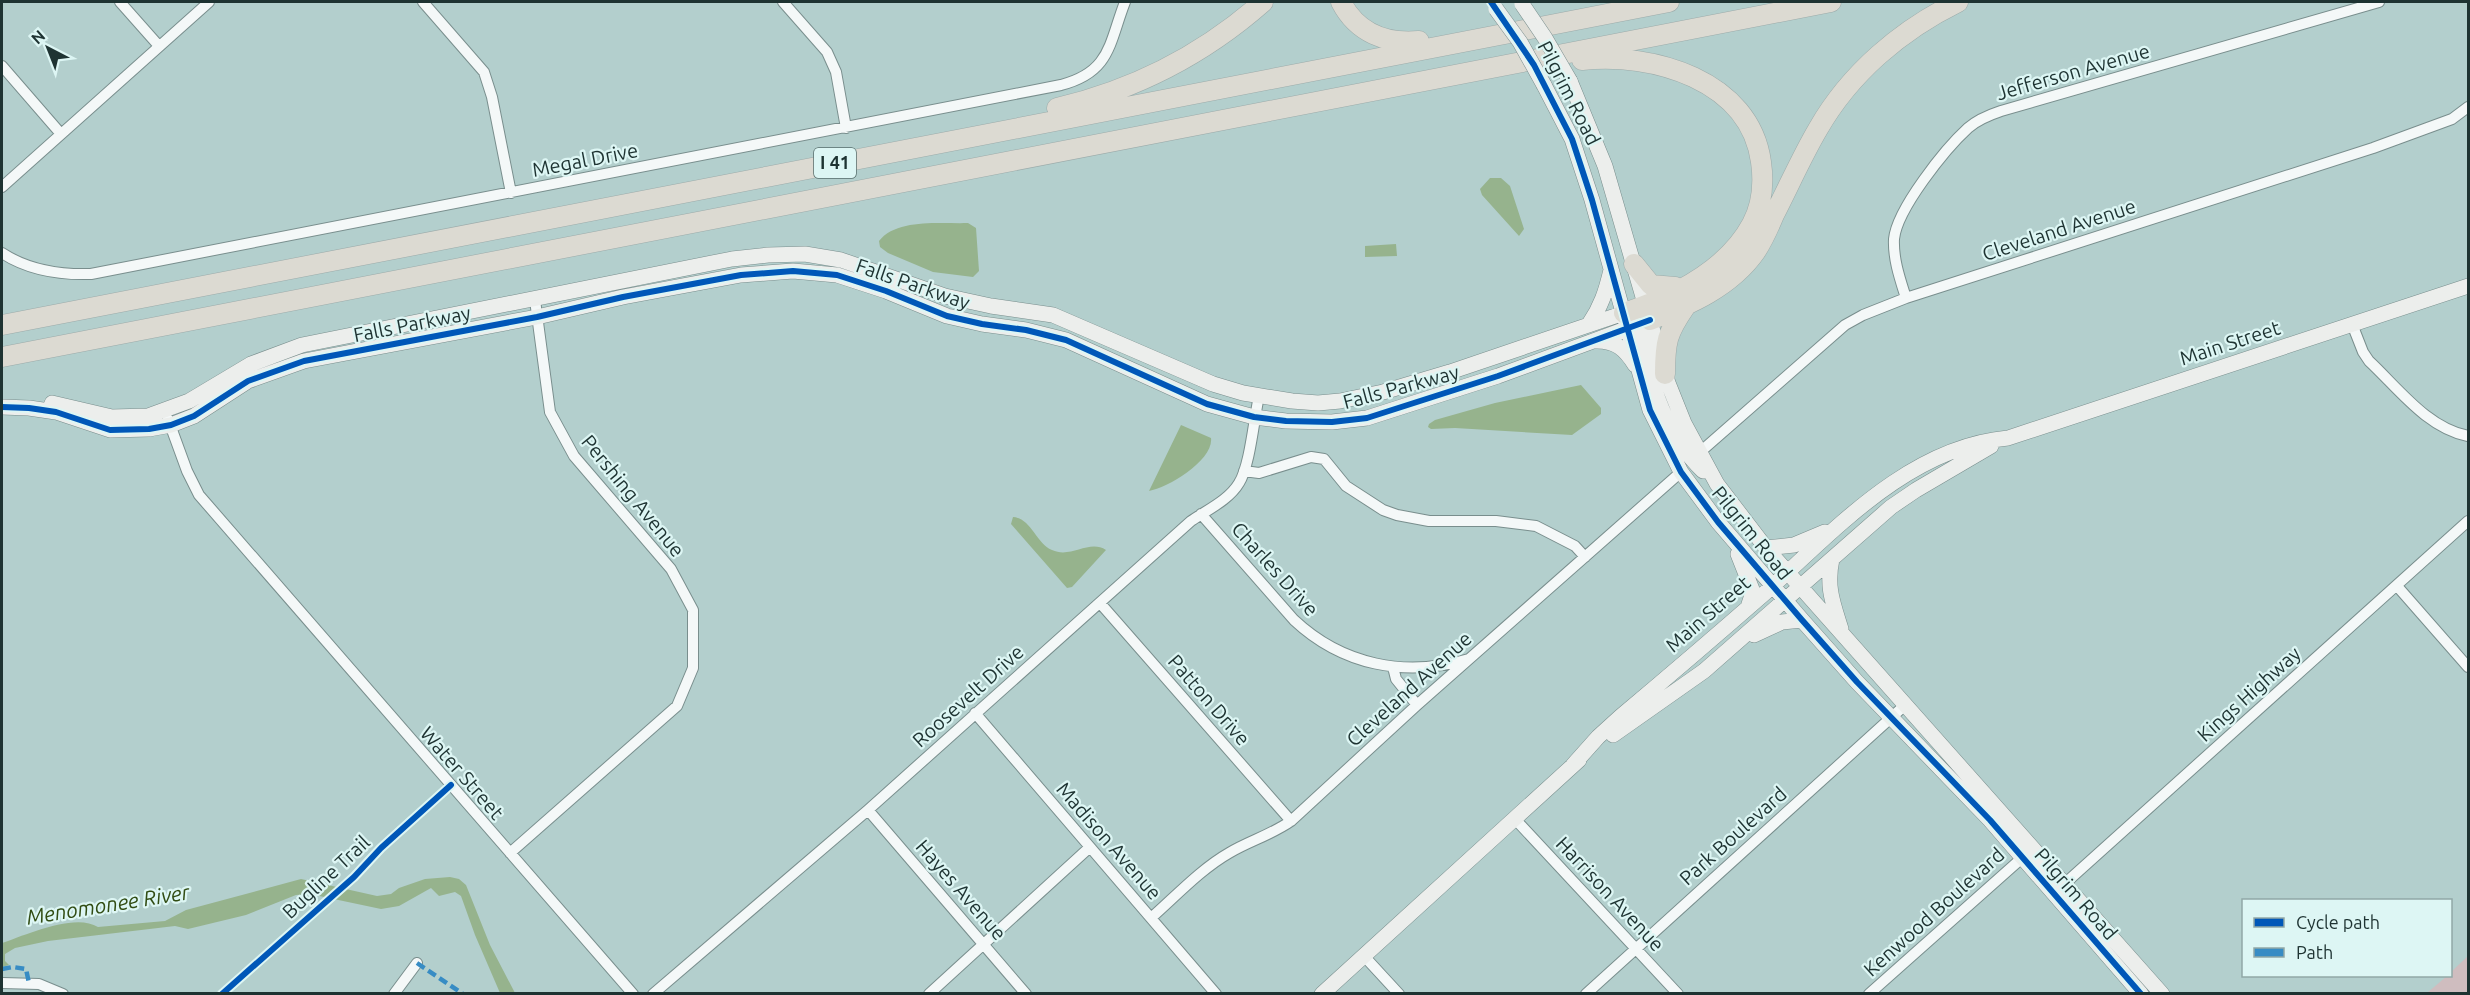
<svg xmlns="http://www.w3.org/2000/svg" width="2470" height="995" viewBox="0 0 2470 995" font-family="Ubuntu,sans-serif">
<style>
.green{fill:#cfbdbf}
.water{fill:#96b38d}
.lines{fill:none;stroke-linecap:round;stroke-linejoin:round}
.street-casing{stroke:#798e8d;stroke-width:12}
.secondary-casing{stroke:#798e8d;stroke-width:16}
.highway-casing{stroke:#9cabaa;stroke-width:21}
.street{stroke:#f4f8f8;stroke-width:10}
.secondary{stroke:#eceeec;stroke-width:15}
.highway{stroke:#dcdad2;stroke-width:20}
.secondary-bridge-casing{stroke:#798e8d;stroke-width:16;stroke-linecap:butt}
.secondary-bridge{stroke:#eceeec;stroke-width:15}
.quiet{stroke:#378cc4;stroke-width:4.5;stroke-dasharray:9 4.5;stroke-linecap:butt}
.cycleway-casing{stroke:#ddf6f4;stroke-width:10}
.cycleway{stroke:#0057b8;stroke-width:6}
.labels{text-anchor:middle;stroke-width:4.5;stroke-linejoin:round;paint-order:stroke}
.shield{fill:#ddf6f4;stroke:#576e6c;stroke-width:1.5}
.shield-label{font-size:18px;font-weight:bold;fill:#1e3332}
.street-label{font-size:20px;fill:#1e3332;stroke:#ddf6f4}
.water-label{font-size:21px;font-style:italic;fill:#314c13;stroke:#ddf6f4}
</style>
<rect width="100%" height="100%" fill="#b3cfcd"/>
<path class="green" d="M2468 956V993H2427L2447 976H2450L2451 972Z"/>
<path class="water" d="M1490 178H1501L1510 186 1524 229 1519 236 1482 195 1480 189Z
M968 223 976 228 979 271 973 277 933 272 888 253 880 247 879 241C897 218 941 224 968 223Z
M1396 244 1397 256 1365 257V246Z
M1581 385 1601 408V414L1572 435 1455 428 1431 429 1428 427 1429 424 1435 420 1495 403Z
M1181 425 1211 438C1214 460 1168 488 1149 491Z
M1013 517C1031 518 1036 543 1052 550 1071 559 1089 539 1106 550L1072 587 1067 588 1011 524Z
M450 877 459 879 466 885 490 945 515 993H500L475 935 461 896 455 892 439 896 431 888 399 906 381 909 310 894 296 895 246 915 188 929 175 926 48 941 15 948 5 954V961L9 965 2 967V943C23 936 75 912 98 927L165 921 186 910 301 879 377 896 391 894 399 888 425 879Z"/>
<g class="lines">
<g class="street-casing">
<path id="street" d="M120 2 159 46
M423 2 484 72 492 97 511 193
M783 2 827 52 836 72 846 128
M2 66 61 134
M2 187 209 2
M2 253C28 270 60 275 91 274L1061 85C1111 72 1109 43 1125 2
M1906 298C1900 279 1893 259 1894 239 1897 209 1945 149 1968 128 1977 120 1989 115 2001 111L2379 2
M2352 324 2363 352 2369 361C2398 388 2427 428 2468 436
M168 419 187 471 199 495 633 994
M1699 453 1845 325 1863 315 1906 298 2373 148 2452 119 2468 107
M1244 471 1259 473 1311 457 1324 459 1346 486 1383 510 1397 515 1429 521H1496L1536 526 1575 546 1585 557
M1201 514 1294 620C1342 665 1405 678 1469 659
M2397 586 2468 667
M1100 603 1291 821
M1393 667 1396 679 1417 705
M975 713 1216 994
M868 810 1026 994
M1515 819 1678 994
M510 853 677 706 693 668V610L671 569 574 456 550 412 535 300
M2061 887 2468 521
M1151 918C1176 896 1201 869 1229 853 1249 841 1271 835 1291 821L1417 705 1681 472
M1364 956 1399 994
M2 983 39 984 63 994
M394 994 417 963
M653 994 868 810 1191 521C1207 510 1229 500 1239 483 1250 466 1254 418 1259 396
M929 994 1090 847
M1586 994 1904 706
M1869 994 2022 858"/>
</g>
<g class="secondary-casing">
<path id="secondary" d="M1570 81 1605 166 1668 383 1684 423 1717 484 1766 548 2162 994
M1544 85 1572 139 1592 200 1650 410 1681 472 1718 522 1802 620 1857 682 1990 820 2141 994
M1632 317 1640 323C1647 376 1664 433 1703 471
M1589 324C1601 307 1606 291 1611 270
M1597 341C1616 341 1625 349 1635 365
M52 403 112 417 148 416 189 401 251 364 302 345 732 259 768 255 805 254 841 260 945 296 991 306 1053 315 1213 384 1243 393 1292 401 1318 403 1340 401 1383 392 1450 372 1624 313
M2 407 29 408 56 412 110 430 149 429 171 425 194 416 248 381 304 361 537 317 623 297 741 275 793 271 837 275 886 291 947 316 982 324 1026 330 1066 340 1207 404 1254 417 1286 421 1332 422 1367 418 1498 376 1650 320
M1766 548 1794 545 1825 532
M1738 554 1753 592 1748 607
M1832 559C1826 587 1833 603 1841 629
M1754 635 1782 622 1802 620
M1613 735 1704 671 1891 507 1916 490 1991 446
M1573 765 1598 737 1620 717C1669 676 1718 634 1766 592 1835 530 1909 447 2008 438L2468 286
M1322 994 1579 760"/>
</g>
<g class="highway-casing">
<path id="highway" d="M1341 2C1357 33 1386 44 1419 41
M1582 60C1652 52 1750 80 1761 162 1764 183 1762 205 1752 224 1727 271 1673 297 1624 313
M1057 108C1134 90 1204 54 1263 2
M1634 264 1651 285 1675 287 1681 290
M1650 320C1689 305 1731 287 1756 251 1763 240 1769 227 1774 215 1789 186 1802 156 1818 129 1850 73 1901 30 1958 2
M2 325 1669 2
M2 357 1831 2
M1665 374C1665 342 1667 333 1685 307"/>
</g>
<use href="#street" class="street"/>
<use href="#secondary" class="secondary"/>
<use href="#highway" class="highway"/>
<g class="secondary-bridge-casing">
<path id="secondary-bridge" d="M1522 4 1545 38 1570 81
M1496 9 1520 42 1544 85"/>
</g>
<use href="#secondary-bridge" class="secondary-bridge"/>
<path class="quiet" d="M417 963 463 994
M2 969 13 967 26 969 29 983"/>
<g class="cycleway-casing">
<path id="cycleway" d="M1491 2 1534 65 1572 139 1592 200 1650 410 1681 472 1718 522 1802 620 1857 682 1990 820 2141 994
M2 407 29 408 56 412 110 430 149 429 171 425 194 416 248 381 304 361 537 317 623 297 741 275 793 271 837 275 886 291 947 316 982 324 1026 330 1066 340 1207 404 1254 417 1286 421 1332 422 1367 418 1498 376 1650 320
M222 994 354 877 381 848 451 785"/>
</g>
<use href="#cycleway" class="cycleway"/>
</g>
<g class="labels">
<rect class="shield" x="814" y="148" width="42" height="30" rx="4.5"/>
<g class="shield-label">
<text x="835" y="169">I 41</text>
</g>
<g class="street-label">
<text transform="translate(2073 72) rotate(-16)" y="7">Jefferson Avenue</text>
<text transform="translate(1569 93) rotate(63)" y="7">Pilgrim Road</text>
<text transform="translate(585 160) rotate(-11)" y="7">Megal Drive</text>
<text transform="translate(2059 230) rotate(-18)" y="7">Cleveland Avenue</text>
<text transform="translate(913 284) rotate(19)" y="7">Falls Parkway</text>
<text transform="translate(412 324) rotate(-11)" y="7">Falls Parkway</text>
<text transform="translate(2230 343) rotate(-18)" y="7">Main Street</text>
<text transform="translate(1401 387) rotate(-15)" y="7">Falls Parkway</text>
<text transform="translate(633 496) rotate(51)" y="7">Pershing Avenue</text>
<text transform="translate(1752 533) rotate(51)" y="7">Pilgrim Road</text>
<text transform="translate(1275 569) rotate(48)" y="7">Charles Drive</text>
<text transform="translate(1708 614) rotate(-41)" y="7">Main Street</text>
<text transform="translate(1409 689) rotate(-42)" y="7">Cleveland Avenue</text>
<text transform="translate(2249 694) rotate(-42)" y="7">Kings Highway</text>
<text transform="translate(968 696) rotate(-42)" y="7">Roosevelt Drive</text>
<text transform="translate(1209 700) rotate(49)" y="7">Patton Drive</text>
<text transform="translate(462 773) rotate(49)" y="7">Water Street</text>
<text transform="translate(1733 836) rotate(-42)" y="7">Park Boulevard</text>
<text transform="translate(1109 841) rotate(49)" y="7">Madison Avenue</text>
<text transform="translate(326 877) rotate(-43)" y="7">Bugline Trail</text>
<text transform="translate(961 890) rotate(49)" y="7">Hayes Avenue</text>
<text transform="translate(1610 894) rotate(47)" y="7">Harrison Avenue</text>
<text transform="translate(2076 894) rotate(49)" y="7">Pilgrim Road</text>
<text transform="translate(1934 912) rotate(-42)" y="7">Kenwood Boulevard</text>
</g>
<g class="water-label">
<text transform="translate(108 905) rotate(-9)" y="7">Menomonee River</text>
</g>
</g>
<rect width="2470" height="995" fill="none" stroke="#1e3332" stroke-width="6"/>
<rect x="2242" y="899" width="210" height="78" fill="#ddf6f4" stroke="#91a8a6" stroke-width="1.5"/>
<rect x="2254" y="918" width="30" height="9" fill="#0057b8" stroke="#91a8a6" stroke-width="1.5"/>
<text x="2296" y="929" font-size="18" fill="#1e3332">Cycle path</text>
<rect x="2254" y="948" width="30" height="9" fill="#378cc4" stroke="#91a8a6" stroke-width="1.5"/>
<text x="2296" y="959" font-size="18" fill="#1e3332">Path</text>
<g transform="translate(48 48) rotate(318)" stroke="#ddf6f4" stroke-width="4.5" paint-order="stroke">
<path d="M0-4.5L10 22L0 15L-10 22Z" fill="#1e3332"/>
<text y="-9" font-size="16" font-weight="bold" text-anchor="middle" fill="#1e3332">N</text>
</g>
</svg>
